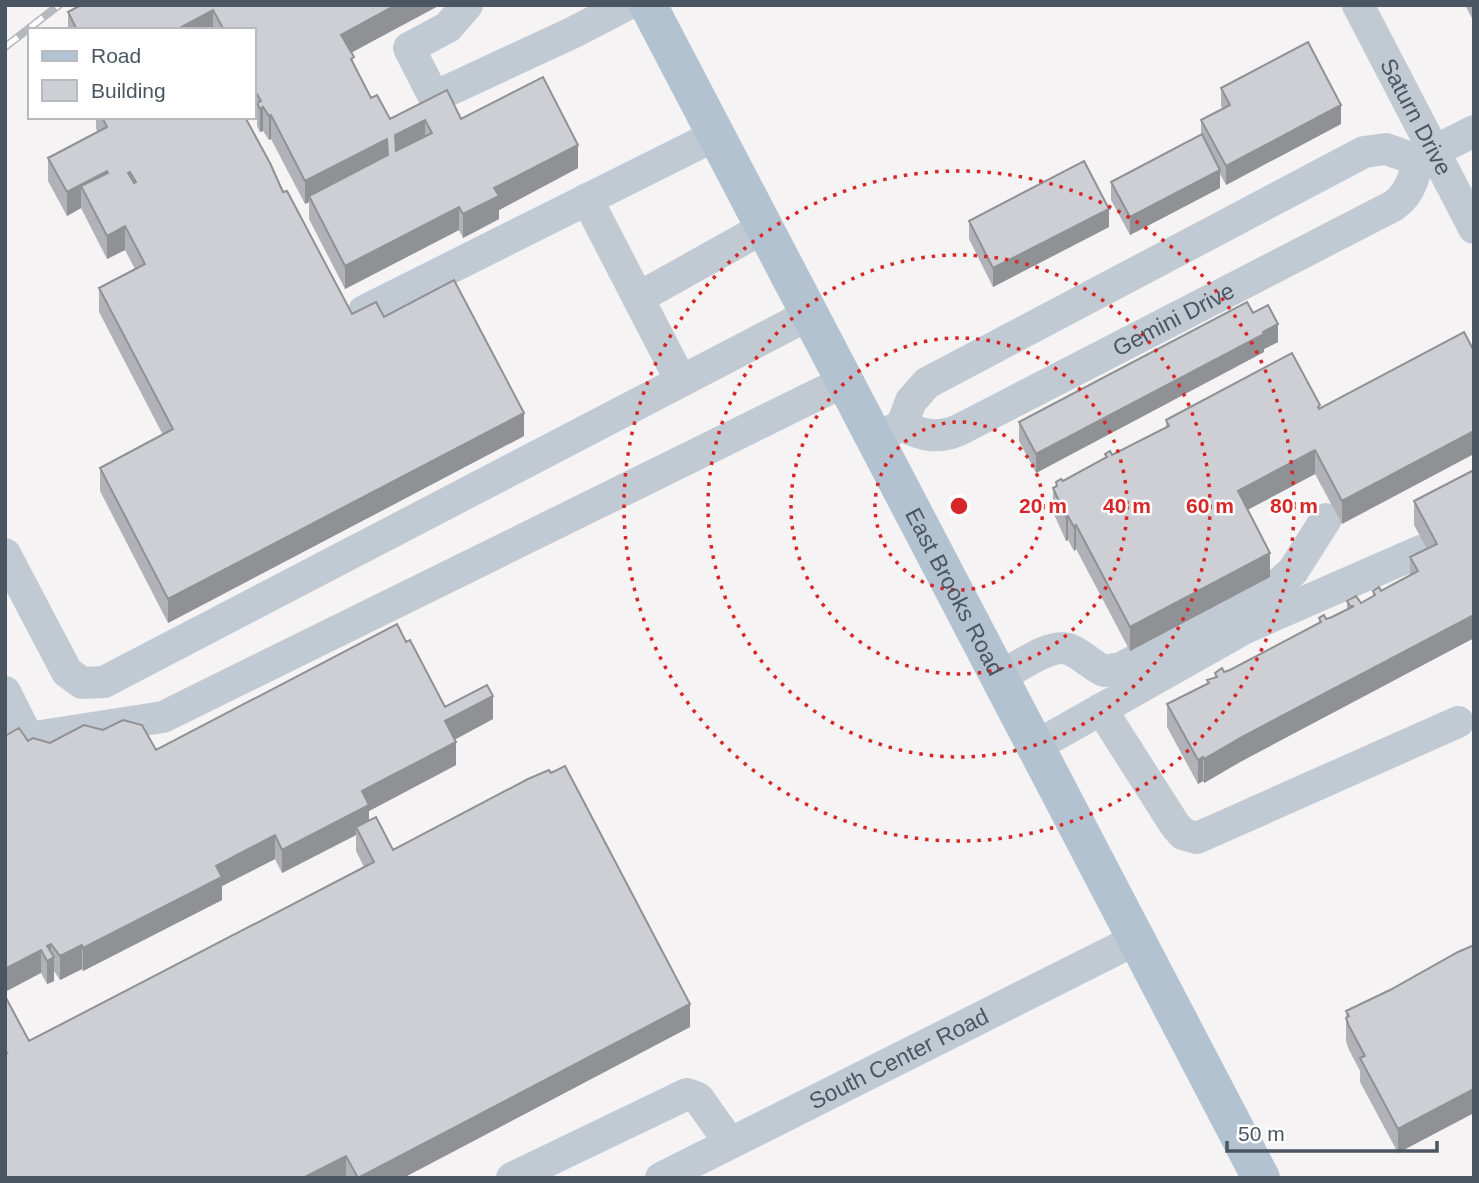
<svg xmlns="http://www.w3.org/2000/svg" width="1479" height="1183" viewBox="0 0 1479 1183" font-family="Helvetica,sans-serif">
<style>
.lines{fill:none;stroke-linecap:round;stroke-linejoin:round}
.minor{stroke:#c1cad2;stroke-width:32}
.major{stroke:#b3c2d1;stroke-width:38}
.rail-casing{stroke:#b5b8bd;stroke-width:8}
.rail{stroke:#fff;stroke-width:5;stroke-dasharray:16;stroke-linecap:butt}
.wall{fill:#b0b2b7}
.shaded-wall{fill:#909195}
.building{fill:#cdcfd5;stroke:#909195;stroke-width:2;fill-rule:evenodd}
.ring{fill:none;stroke:#d62828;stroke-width:3.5;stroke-dasharray:3.5 7}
.labels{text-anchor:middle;stroke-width:5;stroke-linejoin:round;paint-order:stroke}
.street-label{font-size:23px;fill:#4a5661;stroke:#fff}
.centre{fill:#d62828;stroke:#fff;stroke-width:3.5}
.ring-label{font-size:21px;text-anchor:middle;font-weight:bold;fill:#d62828;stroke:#fff;stroke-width:5;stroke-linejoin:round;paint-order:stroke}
</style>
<rect width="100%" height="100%" fill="#f5f3f3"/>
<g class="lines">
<g class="minor">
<path d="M467 5 448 27 409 48 434 97 572 33 626 5"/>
<path id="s1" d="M1358 5 1474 228"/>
<path d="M1417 160 1474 131"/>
<path d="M587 199 681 381"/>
<path d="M638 298 765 227"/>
<path d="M364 311 716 135"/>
<path id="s2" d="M902 425C922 436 938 439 959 430L1393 206C1409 195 1415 179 1417 160"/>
<path d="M876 439 902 425 911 401 927 383 1364 152 1386 149 1417 160"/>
<path d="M5 554 67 672 82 683 104 682 810 314"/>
<path d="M1000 677C1017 668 1052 641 1071 650 1082 655 1092 665 1104 671L1121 668 1273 589 1293 571 1326 519"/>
<path d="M5 692 28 738 163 717 845 381"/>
<path d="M1101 709 1175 825 1183 834 1197 838 1458 722"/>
<path d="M1036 746 1245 628 1421 551"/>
<path d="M512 1178 687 1094 698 1098 730 1143"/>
<path id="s3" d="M661 1178 1137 939"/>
</g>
<path class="major" id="s4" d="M648 5 1261 1178"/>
<g class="rail-casing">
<path id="rail" d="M5 47 59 5"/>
</g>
<use href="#rail" class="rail"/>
</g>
<path class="wall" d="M81 5H440L351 53 354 65 371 98 390 119H461L578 168 499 210V219L463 238 459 230 345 289 309 219V202L305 204 271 139 269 140 263 131 260 132 257 126V118L254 112V30H68V12Z
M1465 5H1474V22Z
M1221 88 1341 124 1226 185 1220 174V188L1130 235 1111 200V182L1201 135V120L1223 109 1221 106Z
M96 117H102L283 192 352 314 384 317 524 436 168 623 100 491V468L163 435 99 312V288L135 269 125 250 107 259 81 208 67 216 48 181V158L98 132 96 129Z
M969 221 1109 227 993 287 969 239Z
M1253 313 1278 342 1264 349V352L1036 473 1019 441V422Z
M1464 332 1342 524 1315 474 1247 510 1270 577 1130 651 1076 549 1074 551 1068 540 1066 541 1053 512V488L1056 487V482L1063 481 1105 458V454L1112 455 1166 427V420L1320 408Z
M1474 470V638L1240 762 1204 783 1203 781 1198 784 1167 727V704L1207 684V680L1215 678V673L1230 670 1319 623V618L1326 619 1332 617 1347 609V601L1361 603 1373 596V591H1381L1410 576V557L1427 549 1414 525V501Z
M406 642 445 707 493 719 455 739 456 765 369 811V821L393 850 690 1027 403 1178H5V996L29 1041 364 867 356 851V835L282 873 275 859 222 886V900L83 971 82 969 60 980 54 971V981L47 984 41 973 28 741 50 743 156 750Z
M1458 952 1398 1153 1360 1082V1071L1349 1050 1346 1041V1011L1390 990Z"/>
<path class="shaded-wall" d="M396 5H440L341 58V35Z
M213 10V30H176Z
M1341 105V124L1226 185V166Z
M263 107V131L260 132V109Z
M271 115V139L269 140V116Z
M425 120V144L395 158V135Z
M387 139V163L309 196V202L305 204V181Z
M578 145V168L499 210V219L463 238V214L494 188Z
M1220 170V188L1130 235V217Z
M107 171V195L81 186V208L67 216V192Z
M459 207V230L345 289V266Z
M1109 209V227L993 287V268Z
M125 226V250L107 259V236Z
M1278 324V342L1264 349V352L1036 473V454Z
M524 413V436L168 623V599Z
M1474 431V454L1342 524V501Z
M1315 450V474L1238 515V491Z
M1068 516V540L1066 541V517Z
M1076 525V549L1074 551V527Z
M1270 553V577L1130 651V627Z
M1474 615V638L1240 762 1204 783V759L1240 738Z
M493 696V719L445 745V721Z
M456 742V765L369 811V828L356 827V835L282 873V850L362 791Z
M1203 757V781L1198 784V760Z
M275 835V859L222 886V900L83 971V948L216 866Z
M51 944V959L54 957V981L47 984V946Z
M82 945V969L60 980V956Z
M41 950V973L5 992V969Z
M690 1004V1027L403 1178H358Z
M1474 1089V1113L1398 1153V1129Z
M346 1156V1178H303Z"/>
<path class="building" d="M81 5H396L341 35 354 57 351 59 371 98 377 95 390 119 447 90 461 119 543 77 578 145 494 188 499 196 463 214 459 207 345 266 309 196 388 155 387 139 305 181 271 115 269 116 263 107 260 109 257 103 261 101 254 89V30H224L213 10 176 30H77L68 12ZM425 120 432 133 396 151 395 135Z
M1308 42 1341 105 1226 166 1201 120 1230 105 1221 88Z
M102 117H245L270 163 283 192 287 191 352 314 376 302 384 317 454 280 524 413 168 599 100 468 173 429 99 288 145 264 125 226 107 236 81 186 108 173 107 171 67 192 48 158 107 127ZM130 172 136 182 134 183 128 173Z
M1202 134 1220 170 1130 217 1111 182Z
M1084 161 1109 209 993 268 969 221Z
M1247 302 1253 313 1268 305 1278 324 1263 332 1264 334 1036 454 1019 422Z
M1464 332 1474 351V431L1342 501 1315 450 1238 491 1270 553 1130 627 1076 525 1074 527 1068 516 1066 517 1053 488 1057 486 1056 482 1061 479 1063 481 1107 457 1105 454 1110 451 1112 455 1169 426 1166 420 1292 353 1320 405 1318 407 1319 409Z
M1474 470V615L1240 738 1204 759 1203 757 1198 760 1167 704 1209 683 1207 680 1217 677 1215 673 1222 668 1224 672 1230 670 1321 622 1319 618 1324 615 1326 619 1332 617 1354 606H1350L1347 601 1356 596 1361 603 1375 595 1373 591 1379 587 1381 591 1418 571 1410 557 1437 544 1414 501Z
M397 624 406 642 410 640 445 707 487 685 493 696 445 721 456 742 362 791 369 805 282 850 275 835 216 866 222 877 83 948 82 945 60 956 51 944 47 946 54 957 47 961 41 950 5 969V736L19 728 28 741 33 738 50 743 84 725 103 730 123 720 142 725 156 750Z
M565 766 690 1004 358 1178 346 1156 303 1178H5V1054L7 1053 5 1050V996L29 1041 374 862 356 827 376 817 393 850 528 779 549 770 551 773Z
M1474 945V1089L1398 1129 1360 1058 1365 1056 1349 1026 1346 1018 1349 1016 1346 1011 1390 990 1458 952Z"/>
<g class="ring">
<circle cx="959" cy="506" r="84"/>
<circle cx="959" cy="506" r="168"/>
<circle cx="959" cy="506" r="251"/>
<circle cx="959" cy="506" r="335"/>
</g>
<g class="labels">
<g class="street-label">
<text dy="8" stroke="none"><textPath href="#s1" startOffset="126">Saturn Drive</textPath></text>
<text dy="8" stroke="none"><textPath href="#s2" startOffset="301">Gemini Drive</textPath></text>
<text dy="8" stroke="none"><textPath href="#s4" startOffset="662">East Brooks Road</textPath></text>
<text dy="8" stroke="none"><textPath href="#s3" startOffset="266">South Center Road</textPath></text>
</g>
</g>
<circle cx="959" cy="506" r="10" class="centre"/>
<g class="ring-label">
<text x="1043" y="513">20 m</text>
<text x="1127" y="513">40 m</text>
<text x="1210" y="513">60 m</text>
<text x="1294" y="513">80 m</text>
</g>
<rect width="1479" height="1183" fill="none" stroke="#4a5661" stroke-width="14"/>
<rect x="28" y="28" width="228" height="91" fill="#ffffff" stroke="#b7bbc0" stroke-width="2"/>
<rect x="42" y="51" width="35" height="10" fill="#b3c2d1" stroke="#b7bbc0" stroke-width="2"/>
<text x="91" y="63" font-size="21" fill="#4a5661">Road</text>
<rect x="42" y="80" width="35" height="21" fill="#cdcfd5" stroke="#b7bbc0" stroke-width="2"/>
<text x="91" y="98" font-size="21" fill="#4a5661">Building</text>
<path d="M1227 1141v10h210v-10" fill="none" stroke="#4a5661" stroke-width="3.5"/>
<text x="1238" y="1141" font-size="21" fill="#4a5661" stroke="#ffffff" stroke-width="5" paint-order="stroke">50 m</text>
</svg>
